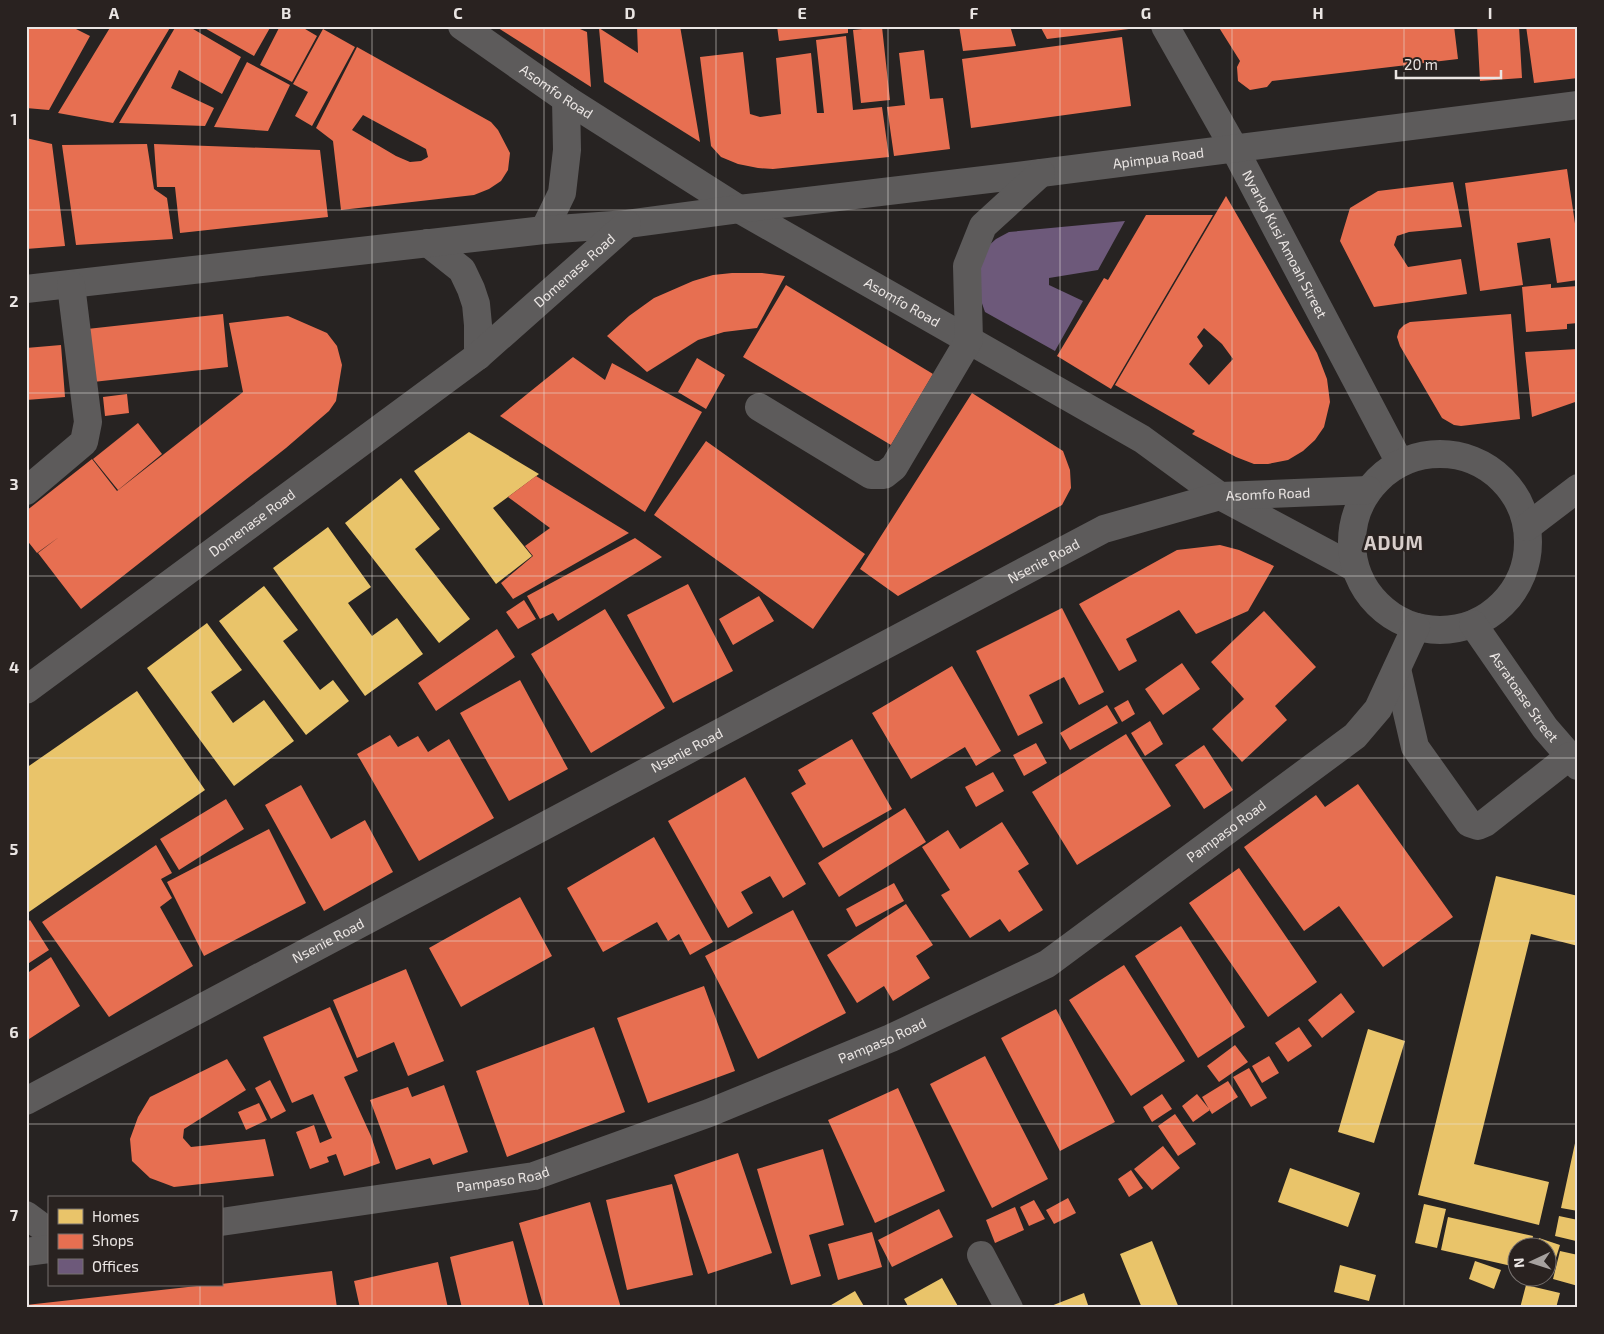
<svg xmlns="http://www.w3.org/2000/svg" width="1604" height="1334" viewBox="0 0 1604 1334" font-family="'Exo 2',sans-serif">
<style>
.homes{fill:#e9c46a}
.shops{fill:#e76f51;fill-rule:evenodd}
.offices{fill:#6d597a}
.lines{fill:none;stroke-linecap:round;stroke-linejoin:round}
.minor{stroke:#5d5b5b;stroke-width:28}
.grid{fill:none;stroke:#eae5e3;stroke-width:1;stroke-opacity:0.55}
.labels{text-anchor:middle;stroke-width:5;stroke-linejoin:round;paint-order:stroke}
.street-label{font-size:14px;fill:#eae5e3;stroke:#292220}
.district-label{font-size:19px;font-weight:bold;letter-spacing:1px;fill:#d8cecb;stroke:#292220}
.neatline{fill:none;stroke:#eae5e3;stroke-width:2}
.grid-label{font-size:16px;text-anchor:middle;font-weight:bold;fill:#eae5e3}
</style>
<rect width="100%" height="100%" fill="#272322"/>
<path class="homes" d="M469 432 539 474 493 508 532 556 496 584 414 471Z
M401 478 440 529 415 549 470 619 439 643 345 523Z
M328 527 371 587 348 603 372 636 397 618 423 654 365 696 273 568Z
M264 586 298 630 283 641 320 690 333 680 349 701 306 735 219 621Z
M207 623 242 670 211 692 233 723 264 700 294 741 234 786 147 668Z
M137 691 205 790 26 914V768Z
M1496 876 1578 896V946L1531 934 1474 1164 1549 1182 1539 1225 1418 1195Z
M1368 1029 1405 1041 1374 1143 1338 1132Z
M1577 1134H1578V1211L1561 1208Z
M1290 1168 1360 1193 1348 1227 1278 1202Z
M1424 1204 1446 1209 1437 1248 1415 1243Z
M1559 1216 1578 1220 1576 1241 1555 1236Z
M1448 1217 1533 1236 1531 1246H1516V1267L1441 1250Z
M1539 1238 1560 1245 1550 1277 1546 1275V1246H1536Z
M1152 1241 1179 1308H1142L1120 1254Z
M1560 1251 1578 1255V1286L1553 1279Z
M1475 1261 1501 1270 1494 1289 1469 1279Z
M1340 1265 1376 1275 1369 1301 1334 1292Z
M942 1278 959 1308H909L904 1299Z
M1526 1285 1560 1293 1556 1308H1520Z
M855 1291 865 1308H826Z
M1084 1293 1089 1308H1051V1306Z"/>
<path class="shops" d="M26 26H70L90 36 49 110 26 108Z
M111 26H171L113 123 58 113Z
M176 26H188L241 57 222 94 179 70 171 88 214 108 205 126 119 123Z
M201 26H271L254 56Z
M280 26H300L317 36 292 82 260 65Z
M495 26H573L587 32 591 87Z
M637 26H680L700 142 604 82 599 28 638 53Z
M777 26H848V33L779 41Z
M959 26H1010L1016 46 963 51Z
M1040 26H1128L1129 29 1047 39Z
M1218 26H1454L1458 59 1272 81 1267 87 1250 90 1238 81 1237 67 1240 61Z
M1477 26H1519L1522 78 1480 81Z
M1526 26H1578V78L1534 83Z
M882 27 890 100 861 103 853 30Z
M323 29 355 47 312 126 295 116 308 92 293 84Z
M846 36 853 110 882 107 889 157 773 169 758 168 738 164 721 157 711 146 700 57 743 52 750 114 760 117 781 114 776 58 811 53 817 113H824L816 40Z
M1122 37 1131 106 971 128 962 59Z
M357 47 491 122 498 130 510 153 508 170 501 181 489 189 474 195 341 210 333 141 316 128ZM363 115 426 149 428 157 421 161 410 162 396 156 352 130Z
M924 50 930 99 943 98 950 149 894 156 887 107 905 105 899 53Z
M247 62 290 85 268 131 214 127Z
M26 138 52 144 65 246 26 249Z
M147 144 154 189 167 198 173 239 76 245 62 145Z
M154 144 320 150 328 217 180 233 175 187H157Z
M1567 169 1578 244V280L1557 283 1550 238 1517 243 1523 285 1480 291 1465 183Z
M1453 182 1462 227 1409 232 1397 236 1394 245 1408 267 1461 259 1467 294 1374 307 1340 241 1350 208 1378 191Z
M1226 196 1317 353 1327 379 1330 402 1324 427 1315 440 1303 451 1288 460 1268 464H1254L1236 457 1192 434 1195 431 1115 385ZM1204 328 1222 344 1233 359 1209 385 1189 364 1203 346 1197 337Z
M1146 215H1213L1111 389 1057 356 1104 278 1108 280Z
M732 273H762L785 276 757 328 724 332 698 340 647 372 607 336 629 316 654 298 693 281 713 275Z
M1551 284V288L1578 286V323L1567 324V329L1526 332 1522 287Z
M786 285 933 374 891 445 743 357Z
M223 314 228 367 84 383 78 330Z
M1511 314 1520 419 1461 426 1454 425 1442 418 1400 346 1397 337 1399 330 1404 325 1410 322Z
M288 316 327 333 337 346 342 365 336 401 329 411 286 448 81 609 38 553 59 537 37 553 26 539V511L92 459 117 491 243 392 229 323Z
M61 345 65 397 26 400V348Z
M1578 349V401L1532 417 1525 352Z
M573 357 605 380 612 363 702 412 645 512 500 416Z
M697 358 725 375 706 409 678 392Z
M972 393 1063 451 1070 470 1071 488 1062 505 898 596 860 569Z
M127 394 129 413 105 416 103 397Z
M138 423 162 454 118 490 93 459Z
M706 441 865 554 813 629 654 515Z
M536 476 629 533 513 599 501 583 533 556 525 546 550 528 508 497Z
M635 538 662 557 558 621 553 613 540 619 527 596Z
M1220 545 1239 550 1274 566 1248 611 1196 634 1179 610 1126 639 1137 661 1119 671 1079 604 1177 550Z
M688 584 733 671 673 703 627 615Z
M759 596 774 621 733 645 719 619Z
M524 600 536 619 518 629 506 612Z
M1062 608 1104 692 1079 705 1064 677 1029 695 1043 723 1018 736 976 651Z
M605 609 665 708 591 753 531 654Z
M1264 611 1316 667 1275 706 1287 720 1242 762 1212 729 1244 699 1211 662Z
M497 629 515 657 436 711 418 683Z
M1182 663 1200 689 1163 715 1145 689Z
M952 666 1001 751 976 766 965 747 911 779 872 713Z
M520 680 568 769 509 801 460 713Z
M1128 700 1135 714 1122 722 1114 708Z
M1107 705 1118 723 1070 750 1060 733Z
M1150 721 1163 744 1145 756 1131 733Z
M1126 734 1171 806 1077 865 1032 792Z
M390 735 398 747 418 736 428 752 449 739 494 818 419 861 357 754Z
M852 739 892 809 823 848 791 793 806 784 798 770Z
M1036 743 1047 763 1024 776 1013 755Z
M1204 745 1233 790 1204 809 1175 765Z
M993 772 1004 791 976 807 965 787Z
M745 777 806 884 783 898 770 876 741 892 753 913 728 928 668 821Z
M1358 784 1453 917 1383 967 1339 906 1304 931 1244 847 1316 795 1325 807Z
M301 785 331 839 365 820 393 872 324 911 265 805Z
M226 799 244 829 179 870 160 839Z
M905 808 926 842 839 897 818 863Z
M1002 822 1029 864 1018 871 1043 910 1009 932 1000 919 970 938 941 895 950 890 922 847 948 830 960 849Z
M269 829 306 903 204 956 167 882Z
M654 837 713 942 690 955 679 934 668 941 657 922 603 952 567 888Z
M156 845 172 873 161 879 172 898 160 907 193 966 109 1017 42 922Z
M1239 868 1317 982 1268 1017 1189 903Z
M894 883 904 901 856 927 846 909Z
M520 897 552 956 461 1007 429 948Z
M906 904 933 945 916 956 930 978 893 1001 884 986 857 1003 827 955Z
M793 910 846 1013 758 1059 705 956Z
M30 920 49 950 26 965V923Z
M1181 926 1245 1027 1198 1058 1135 956Z
M51 957 80 1006 26 1041V974Z
M1124 965 1185 1061 1131 1096 1069 1000Z
M406 969 444 1061 408 1076 394 1042 357 1058 333 1000Z
M704 986 735 1071 648 1103 617 1018Z
M1341 993 1355 1012 1322 1038 1308 1020Z
M330 1007 358 1071 344 1077 371 1136 380 1163 344 1176 336 1154 327 1157 329 1162 310 1169 296 1132 314 1125 320 1143 332 1138 313 1094 292 1103 263 1037Z
M1056 1009 1115 1122 1060 1151 1001 1038Z
M594 1027 625 1112 507 1157 476 1071Z
M1299 1027 1312 1046 1288 1062 1275 1043Z
M1235 1045 1248 1062 1219 1082 1207 1066Z
M985 1056 1048 1179 992 1208 930 1084Z
M1269 1056 1279 1073 1262 1083 1252 1066Z
M227 1059 246 1090 184 1129 183 1138 191 1147 265 1139 274 1176 174 1187 150 1178 132 1161 130 1139 138 1117 150 1097Z
M1249 1068 1267 1098 1251 1107 1233 1077Z
M270 1080 286 1111 271 1119 255 1088Z
M1228 1081 1238 1097 1212 1114 1202 1097Z
M444 1085 468 1152 433 1165 430 1158 396 1170 370 1100 408 1087 412 1097Z
M898 1088 945 1191 875 1223 828 1120Z
M1162 1094 1172 1109 1152 1122 1143 1107Z
M1197 1094 1210 1110 1193 1122 1182 1106Z
M259 1103 267 1120 246 1130 238 1112Z
M1175 1114 1196 1144 1178 1156 1158 1126Z
M1163 1146 1180 1168 1152 1190 1134 1169Z
M823 1149 844 1225 809 1235 821 1276 791 1285 757 1169Z
M738 1153 772 1253 708 1274 674 1175Z
M1131 1170 1143 1188 1129 1197 1118 1179Z
M672 1184 693 1275 627 1290 606 1200Z
M1068 1198 1076 1213 1054 1224 1046 1210Z
M1034 1200 1045 1219 1029 1226 1020 1207Z
M590 1202 621 1308H544L519 1223Z
M1015 1207 1024 1230 995 1243 986 1220Z
M939 1209 953 1237 892 1267 878 1240Z
M872 1232 882 1267 838 1280 828 1244Z
M513 1241 530 1308H462L450 1257Z
M438 1262 448 1308H360L354 1281Z
M332 1271 337 1308H26V1305L206 1285H221V1284Z"/>
<path class="offices" d="M1125 221 1098 270 1049 278V285L1083 301 1055 351 985 312 978 292V277L986 248 996 239 1009 232Z"/>
<g class="lines">
<g class="minor">
<path id="s1" d="M462 26 566 99 739 209 1142 439 1220 496 1355 568"/>
<path id="s2" d="M1165 26 1234 148 1400 463"/>
<path d="M544 230 562 193 567 150 566 99"/>
<path d="M428 243 462 270 471 289 476 304 478 325V356"/>
<path id="s3" d="M26 289 544 230 627 224 739 209 1041 173 1578 105"/>
<path d="M759 407 871 475H884L894 467 969 340 967 266 983 226 1041 173"/>
<circle cx="1440" cy="542" r="88"/>
<path d="M26 491 84 442 88 422 71 285"/>
<path d="M1527 527 1578 488"/>
<path id="s4" d="M1473 624 1545 728 1578 766"/>
<path d="M1397 669 1415 747 1469 823 1478 826 1485 823 1570 756"/>
<path id="s5" d="M26 690 478 356 627 224"/>
<path id="s6" d="M26 1101 1104 529 1220 496 1368 490"/>
<path d="M26 1215 49 1232"/>
<path id="s7" d="M221 1222 534 1176 709 1113 891 1038 1047 964 1355 736 1378 709 1416 627"/>
<path d="M26 1252 49 1249"/>
<path d="M981 1255 1009 1308"/>
</g>
</g>
<path class="grid" d="M200 26V1198M372 26V1308M544 26V1308M716 26V1308M888 26V1308M1060 26V1308M1232 26V1308M1404 26V1308M26 210H1578M26 393H1578M26 576H1578M26 758H1578M26 941H1578M26 1124H1578M200 1285V1308"/>
<g class="labels">
<g class="street-label">
<text dy="5" stroke="none"><textPath href="#s1" startOffset="115">Asomfo Road</textPath></text>
<text dy="5" stroke="none"><textPath href="#s3" startOffset="1140">Apimpua Road</textPath></text>
<text dy="5" stroke="none"><textPath href="#s2" startOffset="249">Nyarko Kusi Amoah Street</textPath></text>
<text dy="5" stroke="none"><textPath href="#s5" startOffset="691">Domenase Road</textPath></text>
<text dy="5" stroke="none"><textPath href="#s1" startOffset="520">Asomfo Road</textPath></text>
<text dy="5" stroke="none"><textPath href="#s6" startOffset="1389">Asomfo Road</textPath></text>
<text dy="5" stroke="none"><textPath href="#s5" startOffset="281">Domenase Road</textPath></text>
<text dy="5" stroke="none"><textPath href="#s6" startOffset="1152">Nsenie Road</textPath></text>
<text dy="5" stroke="none"><textPath href="#s4" startOffset="89">Asratoase Street</textPath></text>
<text dy="5" stroke="none"><textPath href="#s6" startOffset="748">Nsenie Road</textPath></text>
<text dy="5" stroke="none"><textPath href="#s7" startOffset="1095">Pampaso Road</textPath></text>
<text dy="5" stroke="none"><textPath href="#s6" startOffset="342">Nsenie Road</textPath></text>
<text dy="5" stroke="none"><textPath href="#s7" startOffset="690">Pampaso Road</textPath></text>
<text dy="5" stroke="none"><textPath href="#s7" startOffset="285">Pampaso Road</textPath></text>
</g>
<g class="district-label">
<text x="1394" y="550">ADUM</text>
</g>
</g>
<rect width="1604" height="1334" fill="none" stroke="#292220" stroke-width="55"/>
<rect x="48" y="1196" width="175" height="90" fill="#292220" stroke="#76706e"/>
<rect x="58" y="1209" width="25" height="15" fill="#e9c46a" stroke="#76706e"/>
<text x="92" y="1222" font-size="15" fill="#eae5e3">Homes</text>
<rect x="58" y="1234" width="25" height="15" fill="#e76f51" stroke="#76706e"/>
<text x="92" y="1246" font-size="15" fill="#eae5e3">Shops</text>
<rect x="58" y="1259" width="25" height="15" fill="#6d597a" stroke="#76706e"/>
<text x="92" y="1272" font-size="15" fill="#eae5e3">Offices</text>
<g transform="translate(1532 1262) rotate(266)"><circle r="24" fill="#292220" stroke="#76706e"/>
<path d="M0-4L9 19L0 12L-9 19Z" fill="#a6a19f"/>
<text y="-8" font-size="14" font-weight="bold" text-anchor="middle" fill="#eae5e3">N</text>
</g>
<path d="M1396 70v8h105v-8" fill="none" stroke="#eae5e3" stroke-width="2.5"/>
<text x="1404" y="70" font-size="15" fill="#eae5e3" stroke="#292220" stroke-width="4" paint-order="stroke">20 m</text>
<rect x="28" y="28" width="1548" height="1278" class="neatline"/>
<g class="grid-label">
<text x="114" y="19">A</text>
<text x="286" y="19">B</text>
<text x="458" y="19">C</text>
<text x="630" y="19">D</text>
<text x="802" y="19">E</text>
<text x="974" y="19">F</text>
<text x="1146" y="19">G</text>
<text x="1318" y="19">H</text>
<text x="1490" y="19">I</text>
<text x="14" y="125">1</text>
<text x="14" y="307">2</text>
<text x="14" y="490">3</text>
<text x="14" y="673">4</text>
<text x="14" y="855">5</text>
<text x="14" y="1038">6</text>
<text x="14" y="1221">7</text>
</g>
</svg>
